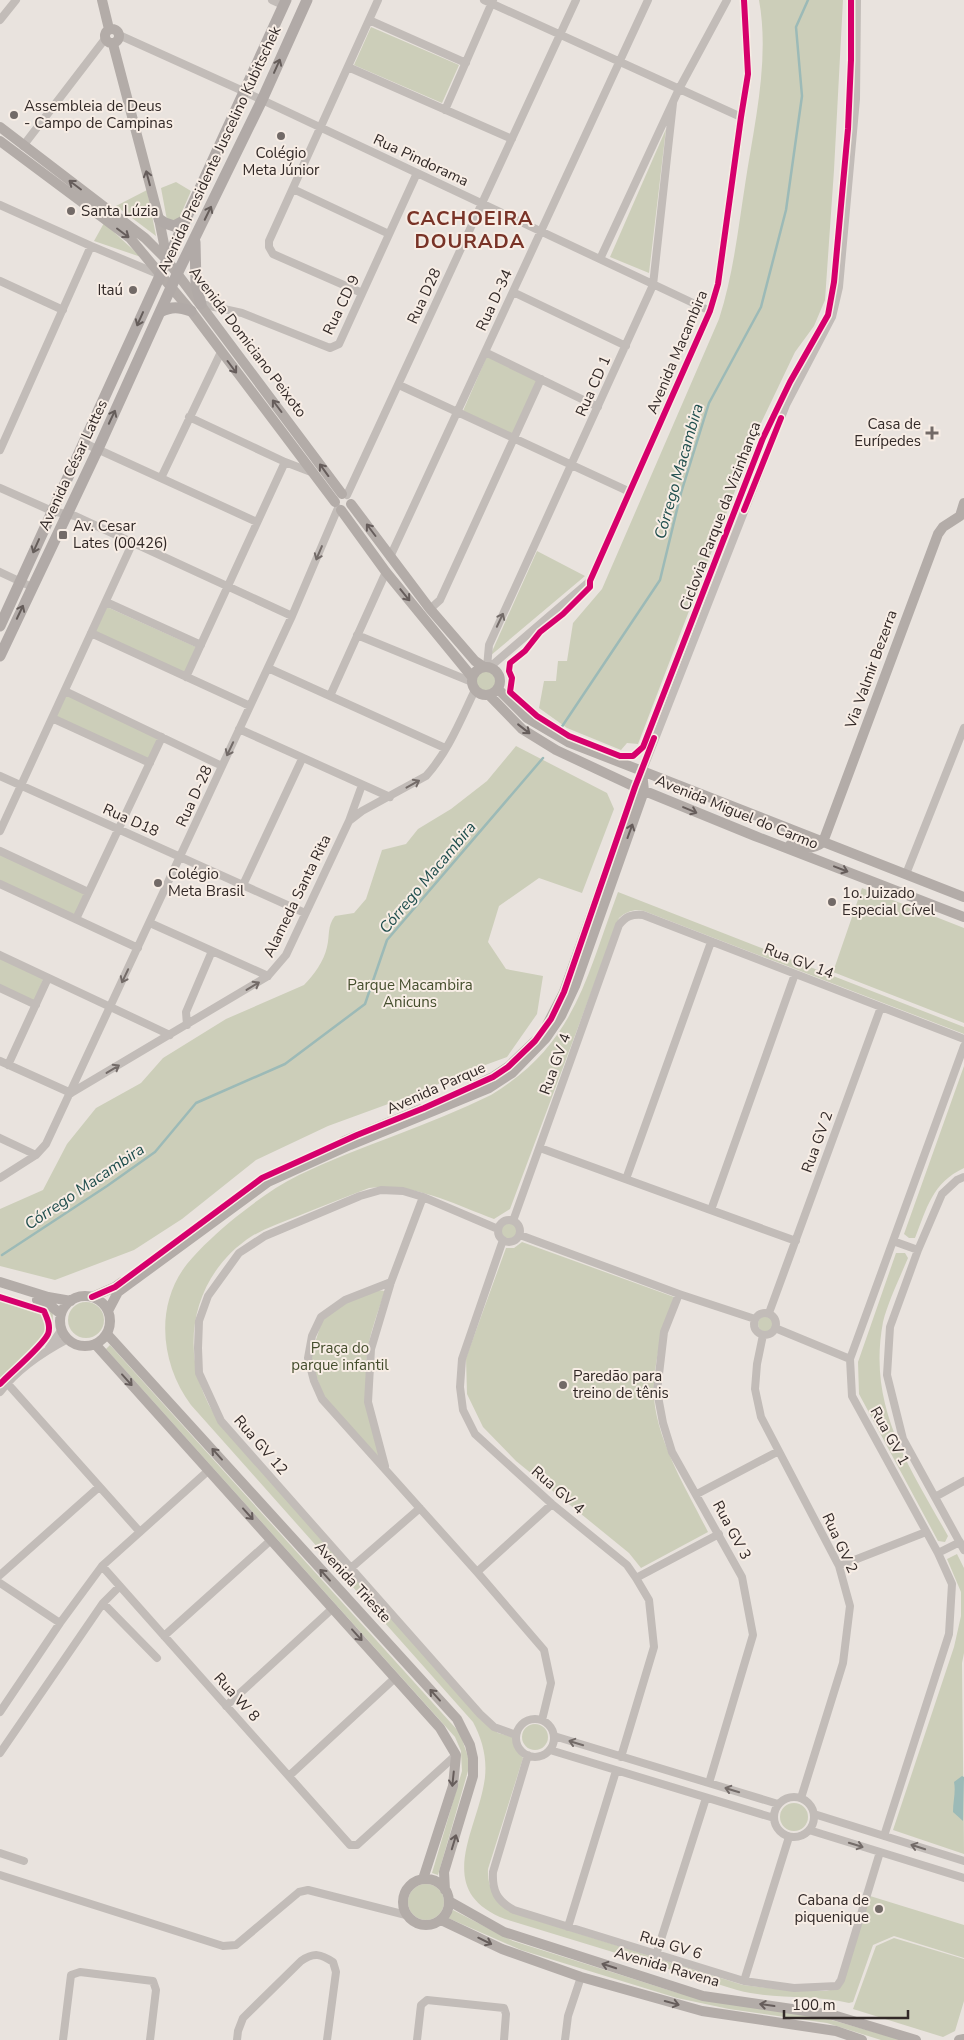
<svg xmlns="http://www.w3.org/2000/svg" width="964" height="2040" viewBox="0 0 964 2040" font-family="'Nunito Sans',sans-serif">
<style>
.green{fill:#ccceb9}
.water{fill:#9cbab7}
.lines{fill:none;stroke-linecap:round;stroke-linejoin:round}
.stream{stroke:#9cbab7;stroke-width:2.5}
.street{stroke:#c2bcb8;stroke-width:8}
.secondary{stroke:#b3aca8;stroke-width:10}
.primary{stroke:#b1aaa7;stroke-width:11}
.cycleway-casing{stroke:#f7ede5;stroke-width:9}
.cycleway{stroke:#d6006c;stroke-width:6}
.oneway{stroke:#655d5a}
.oneway2{stroke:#665d5b}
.oneway3{stroke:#736b68}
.poi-dot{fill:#726a67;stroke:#f7ede5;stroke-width:2}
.labels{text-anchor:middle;stroke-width:4;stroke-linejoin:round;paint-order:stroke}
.poi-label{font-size:15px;fill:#322927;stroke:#f7ede5;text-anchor:start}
.street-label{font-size:15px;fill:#322927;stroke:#f7ede5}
.park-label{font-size:15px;fill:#454e2d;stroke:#f7ede5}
.water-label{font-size:16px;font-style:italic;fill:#204f4e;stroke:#f7ede5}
.district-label{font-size:20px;font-weight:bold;letter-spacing:1px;fill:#793327;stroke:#f7ede5}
</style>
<rect width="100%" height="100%" fill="#e9e3de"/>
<path class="green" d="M759 0H843L834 170 825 300 814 326 795 352 761 423 638 744 627 743 621 750 567 728 539 708 544 681H556L558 661H567L573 623 602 589 719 319C733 276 738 230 745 185 754 125 770 60 759 0Z
M371 27 459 65 442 103 354 65Z
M666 129 649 273 610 257Z
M176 182 191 191 178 221 167 220 161 188Z
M147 190 156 236 116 206Z
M104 223 141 257 94 241Z
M487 356 537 380 513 435 463 411Z
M537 551 585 576 490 656Z
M107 607 196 647 184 674 95 632Z
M476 681a10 10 0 1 1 20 0a10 10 0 1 1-20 0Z
M66 693 159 738 148 761 55 717Z
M516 746 607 793 614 809 582 893 539 878 499 906 488 942 506 969 543 976 537 1014 507 1057 458 1075 421 1092 328 1126 256 1160 182 1219 134 1250 55 1280 0 1266V1209L43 1190 67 1144 96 1108 141 1083 163 1058 226 1019 304 985C314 975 324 961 327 947 330 935 327 926 335 916L354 913 366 899 382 850 406 844 418 829 451 809 487 781Z
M0 852 86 892 75 916 0 883Z
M862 888 964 928V1023L833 972Z
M618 892 964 1027V1034L644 911C634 909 627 911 619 918L510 1209 494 1219C454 1204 412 1182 369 1188 345 1197 321 1207 298 1216 283 1222 266 1228 252 1236 187 1278 176 1362 220 1423L481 1720 498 1733 513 1737 515 1748 523 1758 488 1869C487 1891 498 1899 513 1913L743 1985 794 1991H826L834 1989 870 1896 964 1925V1958L894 1936 873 1945 853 2002 849 2003C812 1994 774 2000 737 1990L505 1919C431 1890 479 1829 485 1777 487 1757 482 1739 473 1722L191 1405C161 1365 154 1306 187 1264 201 1247 219 1231 236 1217 255 1202 276 1186 299 1175 361 1145 429 1126 491 1095 575 1044 586 978 618 892Z
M0 957 44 977 34 1002 0 986Z
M964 1066V1168C932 1183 927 1208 915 1238H909L904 1234Z
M501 1231a8 8 0 1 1 16 0a8 8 0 1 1-16 0Z
M522 1242 674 1297C664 1326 656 1352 654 1383 650 1431 687 1490 708 1532L641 1568 629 1553 516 1461 483 1427 467 1394 466 1358 506 1248H514Z
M896 1253H905L908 1258C900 1277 888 1302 883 1322 867 1407 909 1466 948 1536L945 1542 938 1541 859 1394 858 1362Z
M377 1290 385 1291C378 1312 370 1332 367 1354 363 1389 374 1425 381 1460L324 1398 310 1358 323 1318 345 1303Z
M0 1294 53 1311 52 1336 0 1387Z
M68 1320a18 18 0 1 1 36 0a18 18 0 1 1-36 0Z
M758 1324a8 8 0 1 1 16 0a8 8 0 1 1-16 0Z
M110 1345 460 1733 468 1757V1771L438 1875 432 1873 462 1771 461 1751 455 1737 106 1349Z
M957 1554 964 1568V1653L962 1663 964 1854 893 1830 954 1647 961 1616V1592L947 1559Z
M522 1737a13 13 0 1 1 26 0a13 13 0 1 1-26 0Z
M780 1817a14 14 0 1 1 28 0a14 14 0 1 1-28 0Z
M408 1902a18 18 0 1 1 36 0a18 18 0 1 1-36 0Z
M453 1910 513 1941 678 1993 814 2015 902 2040H881L827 2023 729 2009 677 1998 521 1950 448 1918Z
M894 1938 964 1959V2001L955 2031 943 2037 853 2009 876 1946Z"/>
<path class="water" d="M962 1776 964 1777 963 1821 953 1812C953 1801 956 1792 954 1782Z"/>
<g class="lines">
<path class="stream" d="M561 728 660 580 681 493 709 403 761 307 786 210 802 96 796 27 808 0
M2 1255 107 1186 155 1152 196 1103 285 1064 365 1004 387 940 543 758"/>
<path class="street" d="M272 0 283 5
M484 0 741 117
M0 20 16 0
M369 20 466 63
M119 35 243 91 710 311
M348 67 512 139
M445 110 493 0
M23 146 105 39
M293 189 389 234
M0 205 91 246 158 274
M600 259 679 89 727 0
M0 281 63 310
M513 292 626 346
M362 293 273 254 269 247V241L378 0
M201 304 242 313 330 348 339 344 417 173
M485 352 598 407
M399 385 630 492
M189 417 285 462 311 472
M84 443 257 522
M0 450 91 246
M161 478 221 352
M0 488 52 511 75 516 292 616
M347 495 576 0
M390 557 648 0
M0 572 32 587
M106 602 201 645
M430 609 440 600 541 379
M91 633 250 706
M357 635 472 682
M487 667 489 645 653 285 673 103
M490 667 590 581 710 311 718 284 741 117 748 74 744 0
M268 668 445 748
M186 677 285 462
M65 691 222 766
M330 696 386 572
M52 718 150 763
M239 729 390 797
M642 772 786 405 832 317 839 287 856 99 857 0
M0 776 305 913
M349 821 362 785
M0 831 133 542
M0 851 88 892
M906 874 964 728
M0 884 138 948
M243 885 302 759
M76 919 162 737
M150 923 268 976
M0 955 170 1035
M0 988 36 1005
M187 1025 186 1012 212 951
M0 1061 71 1093
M8 1065 48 978
M71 1093 268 976 286 955 349 821 362 811 426 776C448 752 461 719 475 690
M0 1138 36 1155
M540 1148 796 1241
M964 1177 957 1180 942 1194 918 1250 890 1327 887 1375 903 1439 964 1550
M0 1178 36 1155 46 1144 292 616 338 508
M626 1179 711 942
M711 1210 795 974
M498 1231a11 11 0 1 1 22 0a11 11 0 1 1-22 0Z
M513 1221 619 925C626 916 632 914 643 915L964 1039
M498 1229 423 1197 403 1191 381 1190 360 1196 265 1236 239 1253 208 1296 199 1321 198 1348 199 1373 221 1421 480 1714 494 1727 516 1735
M520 1235 679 1294 755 1319
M503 1240 462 1359 460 1387 463 1410 475 1434 552 1504 627 1565 636 1578 649 1600 654 1647 621 1757
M893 1241 918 1250
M391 1282 345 1300 321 1317 312 1336 308 1358 314 1381 322 1399 477 1572 544 1650 551 1683 542 1720
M679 1294 664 1332 657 1391 663 1423 672 1452 742 1577 753 1635 709 1783
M769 1313 881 1007
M754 1324a11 11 0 1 1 22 0a11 11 0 1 1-22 0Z
M775 1328 850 1359
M763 1335 757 1364 755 1389 761 1417 839 1566 850 1606 843 1663 801 1798
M49 1348 62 1329
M7 1383 140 1532
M0 1392C17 1370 43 1352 68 1339
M385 1466 368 1402 371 1349 391 1282 423 1197
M697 1494 777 1452
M935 1497 964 1481
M938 1553 960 1542
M102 1566 350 1845H357L456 1755
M839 1566 926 1532
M351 1568 420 1508
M477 1572 552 1504
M0 1575 99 1487
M636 1578 719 1534
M0 1583 60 1623
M103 1603 157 1658
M164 1636 271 1540
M226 1706 333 1608
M0 1712 60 1623 102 1566 209 1470
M516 1738a19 19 0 1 1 38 0a19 19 0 1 1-38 0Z
M554 1736 778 1804
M550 1750 774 1818
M0 1753 103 1603 120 1586
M528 1755 493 1872C492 1891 497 1901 514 1910L744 1981 794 1988 837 1986 841 1980 880 1852
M289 1776 395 1678
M774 1817a20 20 0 1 1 40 0a20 20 0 1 1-40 0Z
M814 1814 964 1861
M809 1830 964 1878
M884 1836 949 1634 952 1584 938 1553 852 1396 850 1359 964 1046
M0 1853 24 1861
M0 1875 223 1946 236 1945 299 1892 308 1890 406 1915
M568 1927 616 1771
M656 1955 706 1798
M744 1981 789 1837
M63 2040 71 1975 80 1972 153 1981 156 1990 150 2040
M237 2040 238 2031 243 2018 301 1961C314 1952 321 1954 333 1962L336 1972 327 2040
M417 2040 421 2005 427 2000 504 2008 506 2014 504 2040
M565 2040 568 2016 581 1977"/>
<path class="secondary" d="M102 0 109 29
M105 36a7 7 0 1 1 14 0a7 7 0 1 1-14 0Z
M113 44 159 219 167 259
M0 127 145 238 167 260 342 494
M0 141 130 238 191 311 335 502
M351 504 430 609 475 661 484 667
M341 510 386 572 472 677
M472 681a14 14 0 1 1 28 0a14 14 0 1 1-28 0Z
M498 689 527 718 568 742 964 897
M489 695 522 729 556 750 635 787 755 836 964 917
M790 845C803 848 813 850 823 842L938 534 943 527 960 516 964 503
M547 1025 564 992 642 772
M462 1092 493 1077 508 1067 535 1041
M344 1141 421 1109
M0 1282 48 1297 71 1301
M60 1321a25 25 0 1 1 50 0a25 25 0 1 1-50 0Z
M92 1297 115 1287 122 1282
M37 1300 47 1303 61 1314
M108 1311 118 1292 268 1182 350 1145 489 1088 512 1073 546 1038 561 1016 575 986 644 791 642 772
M107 1334 457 1719 470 1745 473 1758V1776L444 1872 445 1890
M95 1344 440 1728 456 1755 453 1786 423 1879
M403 1902a23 23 0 1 1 46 0a23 23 0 1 1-46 0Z
M449 1901 504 1932 703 1996 833 2015 916 2040
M441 1920 502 1949 581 1977 702 2011 836 2031 862 2040
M959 2040 964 2039"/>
<path class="primary" d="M159 219 165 223 174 226 185 220
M195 242 196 285 201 304
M160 312C172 306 179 307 191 311
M0 626 286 0
M0 656 98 449 178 272 262 100 307 0"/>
<g class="cycleway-casing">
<path id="cycleway" d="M744 0 748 74 741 117 718 284 710 311 590 581V587L563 614 540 632 525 651 510 663 509 671 512 678 510 692 537 716 569 736 620 756H633L643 747 763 438 790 382 828 315 834 282 848 129 851 60V0
M744 510 781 418
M0 1297 44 1311C47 1318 51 1326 48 1334 42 1347 11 1372 0 1384
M92 1297 115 1287 262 1178 357 1135 424 1108 493 1077 508 1067 535 1041 551 1019 564 992 635 787 654 738"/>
</g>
<use href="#cycleway" class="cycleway"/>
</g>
<defs><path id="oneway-shaft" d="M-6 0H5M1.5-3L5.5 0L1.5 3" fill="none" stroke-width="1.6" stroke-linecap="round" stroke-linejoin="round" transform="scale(1.25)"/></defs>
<g class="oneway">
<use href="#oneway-shaft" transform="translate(277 66) rotate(-66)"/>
<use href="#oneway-shaft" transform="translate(208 213) rotate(-64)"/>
<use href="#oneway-shaft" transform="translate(140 319) rotate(114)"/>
<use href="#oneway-shaft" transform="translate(112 417) rotate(-65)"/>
<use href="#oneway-shaft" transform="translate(36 546) rotate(114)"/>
<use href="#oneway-shaft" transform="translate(20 612) rotate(-65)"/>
</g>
<g class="oneway2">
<use href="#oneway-shaft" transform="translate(148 178) rotate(-105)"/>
<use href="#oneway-shaft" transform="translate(75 185) rotate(-143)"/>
<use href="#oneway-shaft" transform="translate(123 233) rotate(37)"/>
<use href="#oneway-shaft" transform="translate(232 367) rotate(53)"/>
<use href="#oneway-shaft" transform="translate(277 406) rotate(-127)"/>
<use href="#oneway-shaft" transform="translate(324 470) rotate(-126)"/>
<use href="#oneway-shaft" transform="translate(371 530) rotate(-127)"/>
<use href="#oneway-shaft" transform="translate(405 595) rotate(51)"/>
<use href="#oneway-shaft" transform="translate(524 729) rotate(38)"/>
<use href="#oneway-shaft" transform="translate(690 810) rotate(23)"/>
<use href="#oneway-shaft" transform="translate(630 831) rotate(-70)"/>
<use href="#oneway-shaft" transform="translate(841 869) rotate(21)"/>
<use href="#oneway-shaft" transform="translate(127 1380) rotate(48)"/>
<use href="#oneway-shaft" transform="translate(217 1454) rotate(-132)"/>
<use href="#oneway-shaft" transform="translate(248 1514) rotate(48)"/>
<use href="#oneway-shaft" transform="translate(325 1575) rotate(-132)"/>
<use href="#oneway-shaft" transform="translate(357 1635) rotate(48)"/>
<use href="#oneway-shaft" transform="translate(435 1695) rotate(-132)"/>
<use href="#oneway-shaft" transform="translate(453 1779) rotate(96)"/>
<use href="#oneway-shaft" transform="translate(454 1842) rotate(-73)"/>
<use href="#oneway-shaft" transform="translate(485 1941) rotate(26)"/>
<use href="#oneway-shaft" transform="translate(609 1966) rotate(-162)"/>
<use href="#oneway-shaft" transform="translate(672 2003) rotate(15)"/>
<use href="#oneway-shaft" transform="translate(767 2005) rotate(-172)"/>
</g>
<g class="oneway3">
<use href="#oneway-shaft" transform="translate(319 553) rotate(113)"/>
<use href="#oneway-shaft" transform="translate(500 620) rotate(-65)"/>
<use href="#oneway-shaft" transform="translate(230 749) rotate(115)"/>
<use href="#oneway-shaft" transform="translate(413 784) rotate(-29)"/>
<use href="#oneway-shaft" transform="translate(125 976) rotate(115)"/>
<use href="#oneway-shaft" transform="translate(253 986) rotate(-31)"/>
<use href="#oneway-shaft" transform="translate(113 1069) rotate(-31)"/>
<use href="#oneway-shaft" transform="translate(576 1743) rotate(-163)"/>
<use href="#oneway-shaft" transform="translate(732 1790) rotate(-163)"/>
<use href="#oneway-shaft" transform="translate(856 1845) rotate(17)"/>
<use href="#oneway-shaft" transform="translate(918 1847) rotate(-162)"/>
</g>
<g class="poi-dot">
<circle cx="14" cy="115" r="5"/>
<circle cx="281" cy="136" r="5"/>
<circle cx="71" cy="211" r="5"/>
<circle cx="133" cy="290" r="5"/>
<path d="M929.5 425.5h5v5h5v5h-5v5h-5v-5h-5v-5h5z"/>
<rect x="58" y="530" width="10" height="10" rx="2.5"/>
<circle cx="158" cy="883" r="5"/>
<circle cx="832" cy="902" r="5"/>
<circle cx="563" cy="1385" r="5"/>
<circle cx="879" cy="1909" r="5"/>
</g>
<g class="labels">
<g class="poi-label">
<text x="24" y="111">Assembleia de Deus<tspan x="24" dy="17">- Campo de Campinas</tspan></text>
<text x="281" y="158" text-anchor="middle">Colégio<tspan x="281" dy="17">Meta Júnior</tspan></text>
<text x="81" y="216">Santa Lúzia</text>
<text x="123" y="295" text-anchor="end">Itaú</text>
<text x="921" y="429" text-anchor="end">Casa de<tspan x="921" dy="17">Eurípedes</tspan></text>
<text x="73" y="531">Av. Cesar<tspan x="73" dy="17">Lates (00426)</tspan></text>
<text x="168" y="879">Colégio<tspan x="168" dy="17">Meta Brasil</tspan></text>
<text x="842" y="898">1o. Juizado<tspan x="842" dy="17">Especial Cível</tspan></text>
<text x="573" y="1381">Paredão para<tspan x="573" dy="17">treino de tênis</tspan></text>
<text x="869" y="1905" text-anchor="end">Cabana de<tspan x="869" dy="17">piquenique</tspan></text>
</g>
<g class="street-label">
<text transform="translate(219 150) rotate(-65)" y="5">Avenida Presidente Juscelino Kubitschek</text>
<text transform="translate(421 160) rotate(25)" y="5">Rua Pindorama</text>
<text transform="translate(424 296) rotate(-65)" y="5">Rua D28</text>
<text transform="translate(494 300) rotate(-65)" y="5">Rua D-34</text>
<text transform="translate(341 305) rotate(-64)" y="5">Rua CD 9</text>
<text transform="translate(248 342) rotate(53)" y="5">Avenida Domiciano Peixoto</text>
<text transform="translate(677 352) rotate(-67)" y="5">Avenida Macambira</text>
<text transform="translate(593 386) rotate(-66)" y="5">Rua CD 1</text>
<text transform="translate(73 465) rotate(-65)" y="5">Avenida César Lattes</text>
<text transform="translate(720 516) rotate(-69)" y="5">Ciclovia Parque da Vizinhança</text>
<text transform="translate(871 669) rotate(-70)" y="5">Via Valmir Bezerra</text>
<text transform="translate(194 796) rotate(-65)" y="5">Rua D-28</text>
<text transform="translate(737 812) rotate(22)" y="5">Avenida Miguel do Carmo</text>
<text transform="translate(131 820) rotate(24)" y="5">Rua D18</text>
<text transform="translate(297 896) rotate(-64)" y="5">Alameda Santa Rita</text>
<text transform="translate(799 961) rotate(21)" y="5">Rua GV 14</text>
<text transform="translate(555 1064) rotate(-70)" y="5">Rua GV 4</text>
<text transform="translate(436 1088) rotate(-24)" y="5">Avenida Parque</text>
<text transform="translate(817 1142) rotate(-70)" y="5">Rua GV 2</text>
<text transform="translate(890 1436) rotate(61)" y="5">Rua GV 1</text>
<text transform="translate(261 1445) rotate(49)" y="5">Rua GV 12</text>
<text transform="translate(558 1490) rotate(41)" y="5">Rua GV 4</text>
<text transform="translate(732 1530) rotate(62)" y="5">Rua GV 3</text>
<text transform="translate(840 1543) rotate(65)" y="5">Rua GV 2</text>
<text transform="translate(353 1582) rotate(47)" y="5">Avenida Trieste</text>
<text transform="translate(237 1697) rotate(48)" y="5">Rua W 8</text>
<text transform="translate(671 1945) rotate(17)" y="5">Rua GV 6</text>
<text transform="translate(667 1967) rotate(16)" y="5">Avenida Ravena</text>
</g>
<g class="park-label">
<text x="410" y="990">Parque Macambira<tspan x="410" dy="17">Anicuns</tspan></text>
<text x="340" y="1353">Praça do<tspan x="340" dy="17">parque infantil</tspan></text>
</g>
<g class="water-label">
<text transform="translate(678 471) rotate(-74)" y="6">Córrego Macambira</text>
<text transform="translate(427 877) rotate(-50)" y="6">Córrego Macambira</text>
<text transform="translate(84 1186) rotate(-34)" y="6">Córrego Macambira</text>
</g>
<g class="district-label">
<text x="470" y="225">CACHOEIRA<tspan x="470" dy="23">DOURADA</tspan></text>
</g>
</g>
<path d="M784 2010v8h124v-8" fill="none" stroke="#322927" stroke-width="2.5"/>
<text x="792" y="2010" font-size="15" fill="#322927" stroke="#f7ede5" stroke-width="4" paint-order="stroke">100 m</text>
</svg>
